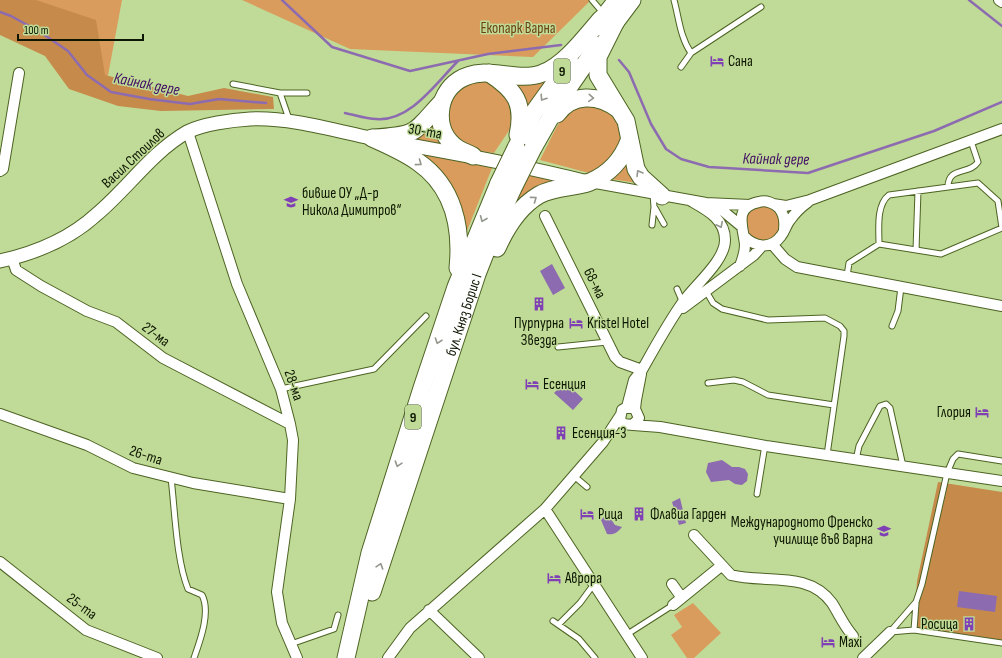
<svg xmlns="http://www.w3.org/2000/svg" width="1002" height="658" viewBox="0 0 1002 658" font-family="'Sofia Sans Condensed',sans-serif">
<style>
.green{fill:#d99c5d}
.forest{fill:#c68a4a}
.water{fill:#8c6bb0}
.lines{fill:none;stroke-linecap:round;stroke-linejoin:round}
.stream{stroke:#8c6bb0;stroke-width:2.5}
.lane-casing{stroke:#4d6323;stroke-width:7}
.street-casing{stroke:#4d6323;stroke-width:12}
.secondary-casing{stroke:#4d6323;stroke-width:15}
.highway-casing{stroke:#4d6323;stroke-width:19}
.lane{stroke:#fff;stroke-width:5}
.street{stroke:#fff;stroke-width:10}
.secondary{stroke:#fff;stroke-width:13}
.highway{stroke:#fff;stroke-width:17}
.highway-bridge-casing{stroke:#4d6323;stroke-width:19;stroke-linecap:butt}
.highway-bridge{stroke:#fff;stroke-width:17}
.oneway{stroke:#92968c}
.labels{text-anchor:middle;stroke-width:3;stroke-linejoin:round;paint-order:stroke}
.shield{fill:#c0db97;stroke:#43512d;stroke-width:1}
.shield-label{font-size:14px;font-weight:bold;fill:#0d1600}
.park-label{font-size:15px;fill:#6a4110;stroke:#c0db97}
.poi-label{font-size:15px;fill:#0d1600;stroke:#c0db97;text-anchor:start}
.street-label{font-size:15px;fill:#0d1600;stroke:#c0db97}
.water-label{font-size:16px;font-style:italic;fill:#400d64;stroke:#c0db97}
</style>
<rect width="100%" height="100%" fill="#c0db97"/>
<path class="green" d="M0 0H122L104 97Z
M242 0H591L533 57 350 49Z
M549 77 525 116 507 78Z
M485 80 497 84 512 107V126L494 153 468 149 460 145 446 123V116L453 95 465 84Z
M589 104 610 109 624 127 619 155 595 173H589L540 160 556 128 566 112Z
M432 117 444 146 409 139Z
M420 154 492 168 465 236Z
M626 161 637 183 611 179Z
M530 171 558 180 507 219Z
M762 201 783 214 778 240 748 241 742 214Z
M693 603 721 633 694 658H687L671 635 682 627 674 615Z"/>
<path class="forest" d="M0 0H36L96 20 105 75 188 96 224 88 273 97 274 109 161 111 118 106 69 89 45 56 0 35Z
M938 482 1002 492V643L914 630 917 581Z"/>
<path class="water" d="M552 264 565 288 553 295 540 271Z
M565 382 583 399 573 410 554 393Z
M722 460 732 467H739L745 469 748 474 747 481 742 485 735 484 729 480 711 482 706 472 708 463Z
M680 498 686 523 679 525 672 502Z
M608 515 615 525 622 527C617 533 614 535 607 534L601 520 604 517Z
M959 591 997 596 995 612 957 607Z"/>
<g class="lines">
<path class="stream" d="M282 0 332 47 410 71 488 54 561 45
M969 0 1002 26
M0 12 11 16 40 32 68 51 87 75 111 92 149 99 190 104 219 99 266 103
M619 60 629 72 651 124 666 149 681 159 709 167 808 173 934 131 1002 102
M345 113C355 115 366 119 376 119 410 122 436 83 458 61"/>
<g class="lane-casing">
<path id="lane" d="M592 0 603 13
M674 0C679 18 680 37 691 53L681 67
M691 53 761 7
M233 84 280 93 289 119
M280 93H307
M948 187C948 166 970 175 978 162L971 141
M655 208 664 224
M652 225 654 207 653 194
M916 250 918 191
M847 276 849 263 879 244 941 254 1002 228 998 201 978 183 889 195C876 205 879 229 879 244
M677 289 683 303
M706 291 713 303 722 309 768 320 825 318 840 326 844 331V336L827 455
M892 326 898 311 901 287
M558 347 607 342
M708 383 734 380 743 382 768 395 834 405
M281 389 374 369 426 316
M856 460 859 446 880 406 886 404 890 408 903 466
M574 476 587 487
M171 478C175 510 176 559 188 589L202 595C211 612 200 641 194 658
M757 494 764 451 766 446
M553 621 579 639 595 658
M559 624 580 603 594 584
M914 630 916 603
M890 632 916 602 922 584 947 473 953 459 958 454 1002 461
M890 632 914 630 1002 643
M626 635 673 605
M291 644 334 629 338 615"/>
</g>
<g class="street-casing">
<path id="street" d="M999 0 1002 2
M188 132 237 284 281 389 290 424 293 440 290 499 277 592 282 623 297 658
M0 171 3 169 19 73
M590 182 706 203 750 205
M773 204 786 206 810 200 1002 129
M711 205 723 211 740 225
M545 216 615 357 620 362 642 370
M744 236C754 247 771 250 781 236 785 231 786 225 790 220 795 213 801 207 808 202
M772 244 785 259 797 267 1002 306
M12 258 16 270 41 286 87 311 116 322 163 358 290 424
M740 266C743 258 745 252 745 245 744 229 732 207 759 202 766 200 774 203 779 208 784 214 785 221 784 229
M683 308 754 255 762 246
M627 407 634 380 642 370C655 347 668 323 683 302 695 285 725 261 725 240 725 219 707 210 691 201
M635 409 627 407 622 410 620 419 623 424 633 425 639 418 635 409 636 400 641 374
M0 414 87 445 133 468 193 483 290 499
M633 425 660 427 766 446 1002 481
M545 509 642 658
M694 535 731 575C765 584 808 570 832 603 839 614 844 626 853 636
M0 562 86 630 157 658
M672 584 682 598
M673 605 721 566
M429 610 479 658
M388 658 410 628 545 509 603 442 620 416
M863 658 890 632"/>
</g>
<g class="secondary-casing">
<path id="secondary" d="M0 261C36 253 70 239 97 214 128 188 151 153 187 132 203 124 232 120 250 119 288 117 333 130 370 138 443 151 516 164 588 182"/>
</g>
<g class="highway-casing">
<g id="highway">
<path d="M616 21 598 57V75L626 121 636 169 641 177 662 196"/>
<path d="M614 24 632 0"/>
<path d="M595 28 617 0"/>
<path d="M489 73C515 90 525 103 518 135"/>
<path d="M557 114C572 93 598 94 618 109"/>
<path d="M372 138C388 145 404 152 418 162 454 187 462 228 458 268"/>
<path d="M374 138C419 135 413 133 442 102"/>
<path d="M516 148 534 112 570 62"/>
<path d="M533 148 562 97 598 45"/>
<path d="M473 156C468 153 461 151 457 148 433 131 436 95 459 80 486 63 516 84 543 73 565 65 586 36 601 19"/>
<path d="M497 248C506 228 520 206 539 195 555 186 574 188 590 182 609 174 622 160 629 141"/>
<path id="s1" d="M372 592 477 274 497 223 513 188"/>
<path d="M346 658 370 553 422 388 456 287 499 183"/>
</g>
</g>
<use href="#lane" class="lane"/>
<use href="#street" class="street"/>
<use href="#secondary" class="secondary"/>
<use href="#highway" class="highway"/>
<g class="highway-bridge-casing">
<path id="highway-bridge" d="M499 183 516 148
M513 188 533 148"/>
</g>
<use href="#highway-bridge" class="highway-bridge"/>
</g>
<defs><path id="oneway-chevron" d="M-2-3.5L2.5 0L-2 3.5" fill="none" stroke-width="1.6" stroke-linecap="round" stroke-linejoin="round"/></defs>
<g class="oneway">
<use href="#oneway-chevron" transform="translate(543 98) rotate(123)"/>
<use href="#oneway-chevron" transform="translate(591 98) rotate(4)"/>
<use href="#oneway-chevron" transform="translate(419 163) rotate(36)"/>
<use href="#oneway-chevron" transform="translate(639 173) rotate(-121)"/>
<use href="#oneway-chevron" transform="translate(534 199) rotate(-36)"/>
<use href="#oneway-chevron" transform="translate(483 219) rotate(112)"/>
<use href="#oneway-chevron" transform="translate(720 225) rotate(63)"/>
<use href="#oneway-chevron" transform="translate(438 341) rotate(109)"/>
<use href="#oneway-chevron" transform="translate(398 464) rotate(108)"/>
<use href="#oneway-chevron" transform="translate(380 566) rotate(-72)"/>
</g>
<defs>
<g id="hotel-bare" transform="scale(1.08)"><path d="M-6-4.5h1.5V1H6V5H4.5V3h-9V5H-6ZM-4 0a1.8 1.8 0 1 1 3.6 0ZM.5 0V-2.5h3Q6-2.5 6 0Z" fill="#8040b5" stroke="#c0db97" stroke-width="2.5" paint-order="stroke"/></g>
<g id="school-bare" transform="scale(1.08)"><path d="M0-5L7-2L0 1L-7-2ZM-4 1L0 2.5L4 1V4Q0 6-4 4Z" fill="#8040b5" stroke="#c0db97" stroke-width="2.5" paint-order="stroke"/></g>
<g id="building-bare" transform="scale(1.08)"><path d="M-4-6H4V6H1V3H-1V6H-4ZM-2.5-4.3h1.7v1.8h-1.7ZM.8-4.3h1.7v1.8H.8ZM-2.5-1h1.7V.8h-1.7ZM.8-1h1.7V.8H.8Z" fill="#8040b5" stroke="#c0db97" stroke-width="2.5" paint-order="stroke"/></g>
</defs>
<g fill-rule="evenodd">
<use href="#hotel-bare" x="717" y="61"/>
<use href="#school-bare" x="291" y="202"/>
<use href="#building-bare" x="539" y="304"/>
<use href="#hotel-bare" x="576" y="323"/>
<use href="#hotel-bare" x="532" y="384"/>
<use href="#hotel-bare" x="982" y="412"/>
<use href="#building-bare" x="561" y="433"/>
<use href="#hotel-bare" x="587" y="514"/>
<use href="#building-bare" x="639" y="514"/>
<use href="#school-bare" x="884" y="531"/>
<use href="#hotel-bare" x="554" y="578"/>
<use href="#building-bare" x="969" y="624"/>
<use href="#hotel-bare" x="828" y="642"/>
</g>
<g class="labels">
<g class="shield">
<rect x="554" y="59" width="16" height="24" rx="3"/>
<rect x="405" y="405" width="16" height="24" rx="3"/>
</g>
<g class="shield-label">
<text x="562" y="76">9</text>
<text x="413" y="422">9</text>
</g>
<g class="park-label">
<text x="518" y="33">Екопарк Варна</text>
</g>
<g class="poi-label">
<text x="728" y="66">Сана</text>
<text x="302" y="198">бивше ОУ „Д-р<tspan x="302" dy="17">Никола Димитров“</tspan></text>
<text x="539" y="328" text-anchor="middle">Пурпурна<tspan x="539" dy="17">Звезда</tspan></text>
<text x="587" y="328">Kristel Hotel</text>
<text x="543" y="389">Есенция</text>
<text x="971" y="417" text-anchor="end">Глория</text>
<text x="572" y="438">Есенция-3</text>
<text x="598" y="519">Рица</text>
<text x="650" y="519">Флавиа Гарден</text>
<text x="873" y="527" text-anchor="end">Международното Френско<tspan x="873" dy="17">училище във Варна</tspan></text>
<text x="565" y="583">Аврора</text>
<text x="958" y="629" text-anchor="end">Росица</text>
<text x="839" y="647">Maxi</text>
</g>
<g class="street-label">
<text transform="translate(425 131) rotate(10)" y="5">30-та</text>
<text transform="translate(133 158) rotate(-43)" y="5">Васил Стоилов</text>
<text transform="translate(595 283) rotate(64)" y="5">68-ма</text>
<text dy="5" stroke="none"><textPath href="#s1" startOffset="292">бул. Княз Борис I</textPath></text>
<text transform="translate(156 334) rotate(37)" y="5">27-ма</text>
<text transform="translate(294 385) rotate(71)" y="5">28-ма</text>
<text transform="translate(146 455) rotate(18)" y="5">26-та</text>
<text transform="translate(82 606) rotate(36)" y="5">25-та</text>
</g>
<g class="water-label">
<text transform="translate(147 83) rotate(11)" y="6">Кайнак дере</text>
<text transform="translate(776 158) rotate(1)" y="6">Кайнак дере</text>
</g>
</g>
<path d="M18 34v6h125v-6" fill="none" stroke="#0d1600" stroke-width="2"/>
<text x="24" y="34" font-size="12" fill="#0d1600" stroke="#c0db97" stroke-width="3" paint-order="stroke">100 m</text>
</svg>
